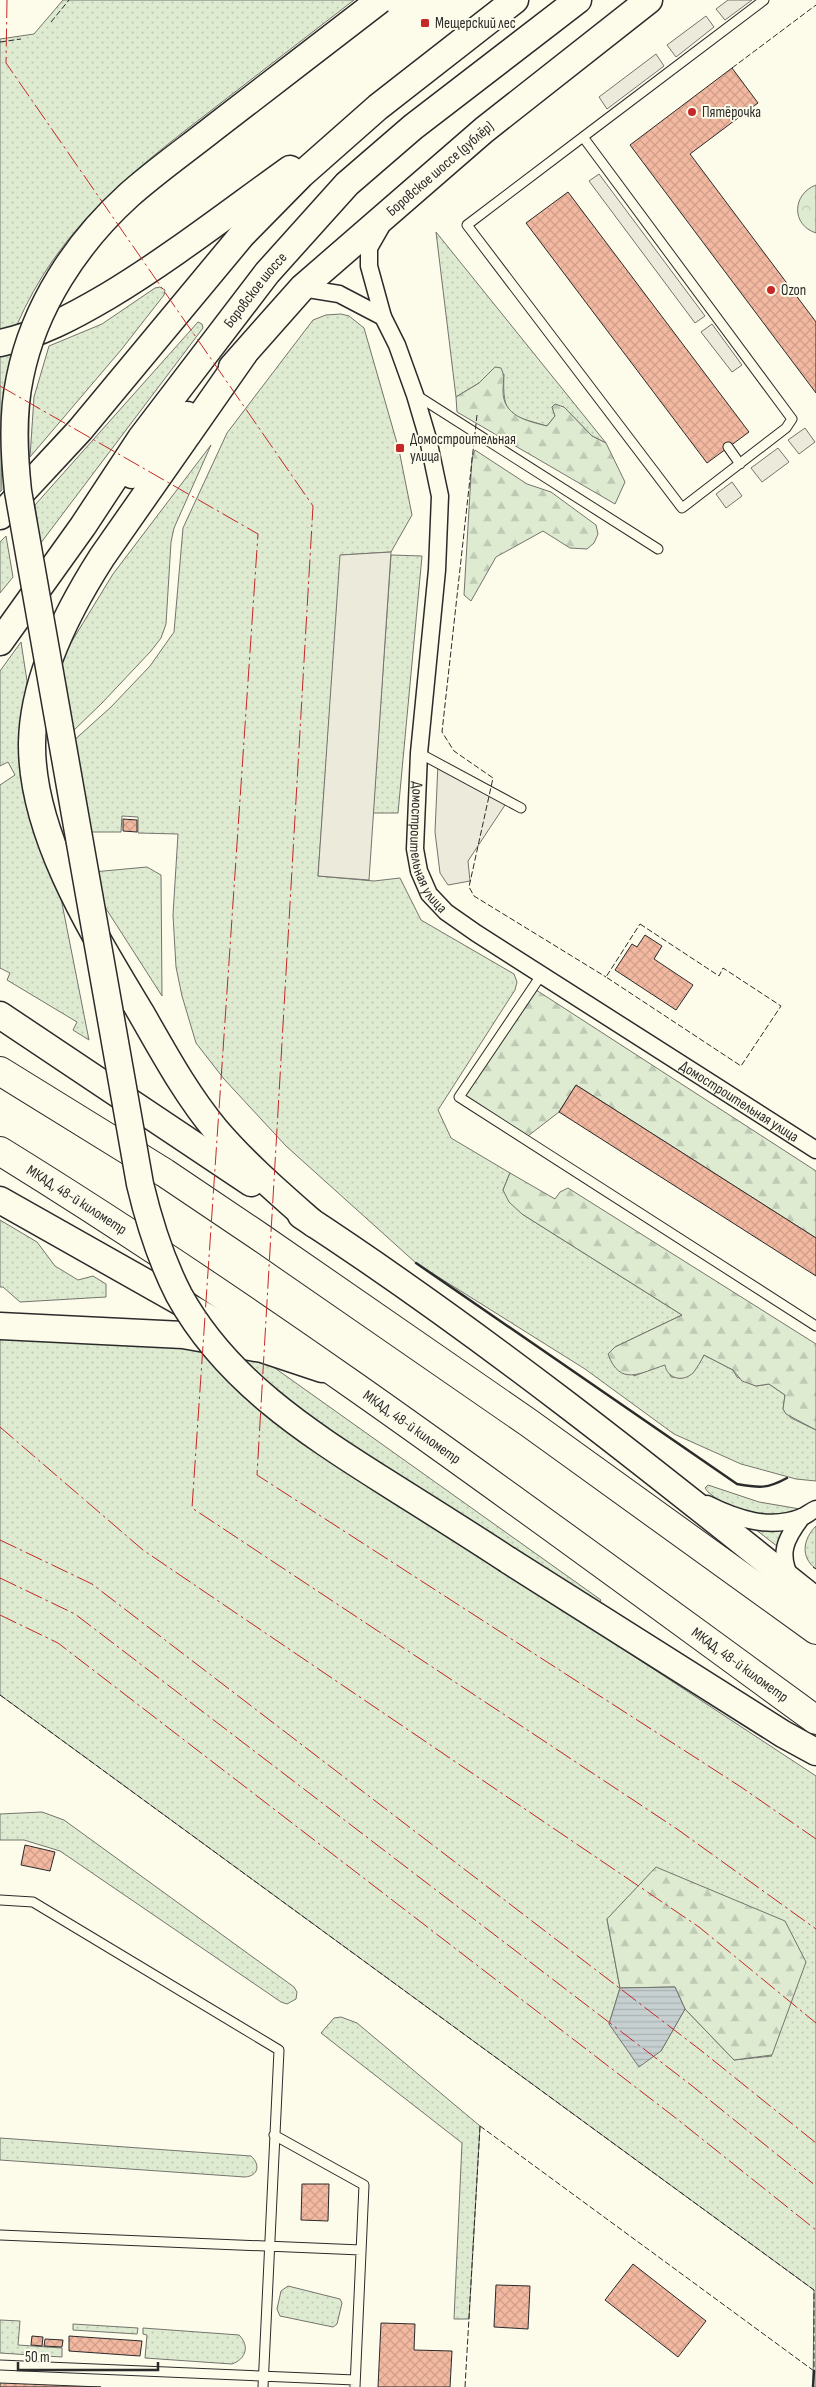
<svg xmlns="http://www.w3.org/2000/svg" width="816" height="2387" viewBox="0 0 816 2387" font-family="'Sofia Sans Condensed',sans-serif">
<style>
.grass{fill:url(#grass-dots);stroke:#74746e;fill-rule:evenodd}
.forest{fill:url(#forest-firs);stroke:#74746e}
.park{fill:url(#park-crowns);stroke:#74746e}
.parking{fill:#eceadb;stroke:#74746e}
.water{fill:url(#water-rules);stroke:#74746e}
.building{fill:url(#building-cross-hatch);stroke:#2b2b2b}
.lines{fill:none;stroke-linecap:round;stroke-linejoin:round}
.service-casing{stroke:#2b2b2b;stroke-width:11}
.minor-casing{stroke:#2b2b2b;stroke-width:19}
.primary-casing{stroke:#2b2b2b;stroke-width:29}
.trunk-casing{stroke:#2b2b2b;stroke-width:30}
.service{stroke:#fdfbea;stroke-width:9}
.minor{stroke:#fdfbea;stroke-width:16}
.primary{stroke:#fdfbea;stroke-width:26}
.trunk{stroke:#fdfbea;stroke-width:28}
.primary-bridge-casing{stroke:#2b2b2b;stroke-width:29;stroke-linecap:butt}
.primary-bridge{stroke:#fdfbea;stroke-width:26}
.fence{stroke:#2b2b2b;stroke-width:1;stroke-dasharray:6 2.5;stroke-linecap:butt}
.wall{stroke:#2b2b2b;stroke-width:2.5}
.power{stroke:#c62828;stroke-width:1;stroke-dasharray:18 4 2.5 4;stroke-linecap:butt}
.poi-dot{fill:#c62828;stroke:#fdfbea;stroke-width:2}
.labels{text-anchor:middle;stroke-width:4;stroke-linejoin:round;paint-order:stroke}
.poi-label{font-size:15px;fill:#2b2b2b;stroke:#fdfbea;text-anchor:start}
.street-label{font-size:15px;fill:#2b2b2b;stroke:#fdfbea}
</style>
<defs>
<pattern id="grass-dots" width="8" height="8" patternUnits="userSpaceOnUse" patternTransform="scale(1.25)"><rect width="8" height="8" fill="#deebd1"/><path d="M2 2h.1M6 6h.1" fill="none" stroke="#bfcab4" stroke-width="1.8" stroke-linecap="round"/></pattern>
<pattern id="forest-firs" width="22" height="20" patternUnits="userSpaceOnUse" patternTransform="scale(1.25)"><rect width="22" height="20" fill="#deebd1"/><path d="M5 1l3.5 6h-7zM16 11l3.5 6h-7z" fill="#bfcab4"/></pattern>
<pattern id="park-crowns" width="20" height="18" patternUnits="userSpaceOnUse" patternTransform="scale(1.25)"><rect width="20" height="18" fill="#deebd1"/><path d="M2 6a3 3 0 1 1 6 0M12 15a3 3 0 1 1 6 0" fill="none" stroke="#bfcab4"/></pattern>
<pattern id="water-rules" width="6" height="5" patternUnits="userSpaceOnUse" patternTransform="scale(1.25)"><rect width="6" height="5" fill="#c7d0d0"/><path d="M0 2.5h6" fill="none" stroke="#abb3b3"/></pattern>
<pattern id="building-cross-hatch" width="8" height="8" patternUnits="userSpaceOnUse" patternTransform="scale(1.25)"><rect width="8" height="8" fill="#f2b8a0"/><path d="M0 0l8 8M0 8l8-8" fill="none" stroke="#d09e8a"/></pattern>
</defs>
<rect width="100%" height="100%" fill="#fdfbea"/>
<path class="grass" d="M63 0H354C307 36 260 73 213 109 129 174 59 227 16 327L0 330V39L34 34Z
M436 232 606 443 592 436 564 407H552L555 416 547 426C509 415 502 416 504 374L486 376 479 383 456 397Z
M160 287 165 290 164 295 121 350 30 457 34 397 49 346 102 324 155 288Z
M341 314 349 316 364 328 399 450 412 515 391 552 341 555 318 876 374 881 400 878 421 920 514 974 517 982 515 990 438 1110 451 1138 510 1173 503 1190 522 1214 682 1315 615 1347 634 1376 665 1364 671 1377 682 1378 699 1364 704 1355 733 1370 737 1377 756 1386 769 1384 785 1395 783 1409 791 1418 816 1430V1481L796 1479 741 1464 674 1434 585 1369 416 1263 286 1146 224 1079 196 1043 182 996 176 967 173 915 178 834 138 833V817L122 816 121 832H86L71 743 111 707 150 666 174 632 183 528 227 433 313 320 326 315Z
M198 322 202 324 203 328 40 544 35 505Z
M13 353C4 400 0 443 2 490L0 492V356Z
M211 445 174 528 171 542 166 624 161 638 151 651 102 703 70 734 58 664 113 574Z
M6 536 13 577 0 593V542Z
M391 555 422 556 398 813H373Z
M21 642 27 681 22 720 54 863 89 1040 73 1030 77 1022 7 980 10 973 0 968V785L15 775 8 762 0 766V671Z
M147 867 161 875 162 996 96 893 93 872Z
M0 1220 37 1242 55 1266 78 1280 93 1276 106 1284V1297L20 1302 3 1287H0Z
M0 1329 231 1347 272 1366 601 1600 585 1624 816 1776V2387H813L814 2290 0 1695ZM607 1919 772 2056 734 2060 685 2009 661 2051 609 2024 620 1988Z
M708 1485 759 1502 800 1509 778 1547 708 1492 705 1488Z
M816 1526V1569C800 1557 803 1539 816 1526Z
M42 1812 64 1820 294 1987 297 1992 296 1999 287 2004 281 2002 60 1851 24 1840H0V1814Z
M341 2017 357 2023 480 2126 469 2319H454L462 2143 321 2033 334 2018Z
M0 2138 251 2156C261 2165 258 2176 245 2177L0 2160Z
M288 2286 340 2299 342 2303 337 2324 333 2327 280 2316 277 2309 281 2291Z
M0 2320 20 2321 18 2345 62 2348V2357L0 2353Z
M73 2324 138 2328 137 2334 73 2330Z
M143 2328 239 2335C250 2346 246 2359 232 2364L145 2358 147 2335 143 2334Z"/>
<path class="forest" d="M495 367 501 368C505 376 503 383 503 391 503 416 527 421 547 426L555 416 552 407 555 404 564 407 592 436 606 443 625 482 615 504 457 412 456 397 479 383Z
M475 450 527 484 551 492 596 525 598 534 594 543 587 549 570 548 543 531 496 557 471 601 464 595 472 458Z
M533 988 816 1171V1238L576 1085 559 1112 524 1139 459 1097Z
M510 1173 555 1199 560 1192 568 1188 816 1344V1430L786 1414 783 1409 785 1395 769 1384 756 1386 742 1381 733 1370 704 1355C701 1361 697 1368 693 1373 682 1383 667 1378 665 1365 640 1373 620 1387 608 1354L615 1347 682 1315 522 1214 509 1202 503 1190Z
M656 1867 785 1921 806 1962 772 2055 734 2060 685 2009 675 1987 620 1988 607 1919Z"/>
<path class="park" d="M816 185V233C791 225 792 194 816 185Z"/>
<path class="parking" d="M728 0H752L725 20 716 9Z
M706 16 714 27 676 57 667 45Z
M656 54 664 66 607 109 599 97Z
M599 174 705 316 695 323 589 181Z
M712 324 742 365 732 372 701 332Z
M805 428 815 442 799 454 788 440Z
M778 448 789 462 762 482 751 468Z
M732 482 742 496 726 508 716 494Z
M391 552 369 880 318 876 340 555Z
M438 763 505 805 468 861 470 881 448 885 440 873 435 832Z"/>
<path class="water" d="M675 1987 685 2009 661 2051 639 2067 609 2024 620 1988Z"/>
<path class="building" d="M732 68 758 103 690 154 816 322V393L630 145Z
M568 192 749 432 707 463 526 223Z
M123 819 137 820V832L123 831Z
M645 935 662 946 654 959 693 985 676 1010 615 970 632 944 637 947Z
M576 1085 816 1238V1276L559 1112Z
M25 1845 55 1852 50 1871 21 1865Z
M302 2184H329L328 2221 301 2220Z
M633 2264 706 2321 678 2357 605 2300Z
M496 2285 530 2286 528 2329 494 2327Z
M381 2323 415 2324 414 2350 452 2351 450 2387H378Z
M32 2336 43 2337 42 2346 31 2345Z
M69 2336 142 2341 140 2356 69 2351Z
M45 2339 63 2340 62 2347 44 2346Z
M0 2383 101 2387H0Z"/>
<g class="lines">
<g class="service-casing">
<path id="service" d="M583 137 792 419 786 428 682 508 467 225Z
M583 137 764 0
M416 395 658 549
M728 447 740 464
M419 753 521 808
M542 974 459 1097 816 1326
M0 1900 33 1902 279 2050 263 2387
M274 2135 364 2185 355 2387
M0 2235 361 2250
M0 2365 355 2380"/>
</g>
<g class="minor-casing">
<g id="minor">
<path d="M381 227 369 248V266L383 317"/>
<path id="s1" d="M302 288 339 294 383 317 397 345 415 395 428 439 440 496 437 570 419 753 415 849 419 871 429 894 446 912 476 933 816 1150"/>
<path d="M707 1504C737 1519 770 1530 802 1517 807 1515 811 1511 816 1509"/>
<path d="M792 1580C777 1554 786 1538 802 1517"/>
</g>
</g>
<g class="primary-casing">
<g id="primary">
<path d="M0 343C39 335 74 316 108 296 171 258 230 212 290 169"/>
<path d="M244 354 102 557C68 610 33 678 32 743 31 836 95 936 141 1013 164 1053 186 1094 216 1130 246 1165 280 1194 314 1224"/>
<path id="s2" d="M232 367 302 288 484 130 649 0"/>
<path d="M132 475 187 415"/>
<path d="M0 516 80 430 242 235 301 175 378 107 515 0"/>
<path id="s3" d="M0 642 83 526 141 438 267 273 347 184 413 127 578 0"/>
<path d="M0 1015 251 1183"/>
<path d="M0 1200 244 1338"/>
<path d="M301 1215C480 1332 649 1467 816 1601"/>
<path d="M0 1326 183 1335 262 1349 322 1369"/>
<path d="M508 1560 783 1734 816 1752"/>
</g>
</g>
<g class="trunk-casing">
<g id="trunk">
<path d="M0 1071 165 1173 260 1237 529 1423 816 1630"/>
<path id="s4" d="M0 1151C282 1325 548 1525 816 1720"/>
</g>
</g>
<use href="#service" class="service"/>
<use href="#minor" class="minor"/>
<use href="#primary" class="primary"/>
<use href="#trunk" class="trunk"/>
<g class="primary-bridge-casing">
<path id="primary-bridge" d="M380 0C325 42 270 85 215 127 186 150 156 171 129 195 76 243 34 307 20 377 12 414 14 453 18 491L140 1184C149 1222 161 1260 179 1295 225 1379 305 1431 384 1481 425 1507 467 1533 508 1560"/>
</g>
<use href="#primary-bridge" class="primary-bridge"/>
<path class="fence" d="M51 22 69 0
M0 42 21 39
M732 68 816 5
M477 415 442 732 454 751 493 778 469 887 474 896 606 977
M640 924 719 976 723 968 781 1006 741 1066 606 977Z
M813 1567 816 1569
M0 1695 814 2290V2371
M480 2126 814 2371
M465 2387 480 2126"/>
<path class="wall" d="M416 1263 737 1484C759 1488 767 1489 787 1478
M813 2387 814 2371"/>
<path class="power" d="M7 0 6 63 313 506 257 1475 741 1787 816 1839
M0 386 258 534 192 1508 677 1829 816 1929
M0 1427 143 1550 699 1927 816 2023
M0 1540 92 1584 703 2052 816 2143
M0 1578 75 1614 691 2085 816 2186
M0 1615 58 1643 677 2119 816 2230"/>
</g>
<g class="poi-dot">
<rect x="420" y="18" width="10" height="10" rx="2.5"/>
<circle cx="692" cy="112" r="5"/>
<circle cx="771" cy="290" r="5"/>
<rect x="395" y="443" width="10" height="10" rx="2.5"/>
</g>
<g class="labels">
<g class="poi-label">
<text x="435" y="28">Мещерский лес</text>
<text x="702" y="117">Пятёрочка</text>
<text x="781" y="295">Ozon</text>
<text x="410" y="444">Домостроительная<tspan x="410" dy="17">улица</tspan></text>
</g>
<g class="street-label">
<text dy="5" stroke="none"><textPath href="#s2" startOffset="288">Боровское шоссе (дублёр)</textPath></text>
<text dy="5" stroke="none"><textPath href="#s3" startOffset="435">Боровское шоссе</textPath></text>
<text dy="5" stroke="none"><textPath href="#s1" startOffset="631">Домостроительная улица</textPath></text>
<text dy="5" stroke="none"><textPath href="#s1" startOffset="1051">Домостроительная улица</textPath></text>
<text dy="5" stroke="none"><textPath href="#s4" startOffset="91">МКАД, 48-й километр</textPath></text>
<text dy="5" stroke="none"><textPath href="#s4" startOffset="496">МКАД, 48-й километр</textPath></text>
<text dy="5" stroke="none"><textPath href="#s4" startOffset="901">МКАД, 48-й километр</textPath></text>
</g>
</g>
<path d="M18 2362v8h140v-8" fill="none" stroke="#2b2b2b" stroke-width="2.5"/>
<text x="25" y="2362" font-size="15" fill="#2b2b2b" stroke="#fdfbea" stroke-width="4" paint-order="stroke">50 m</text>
</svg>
